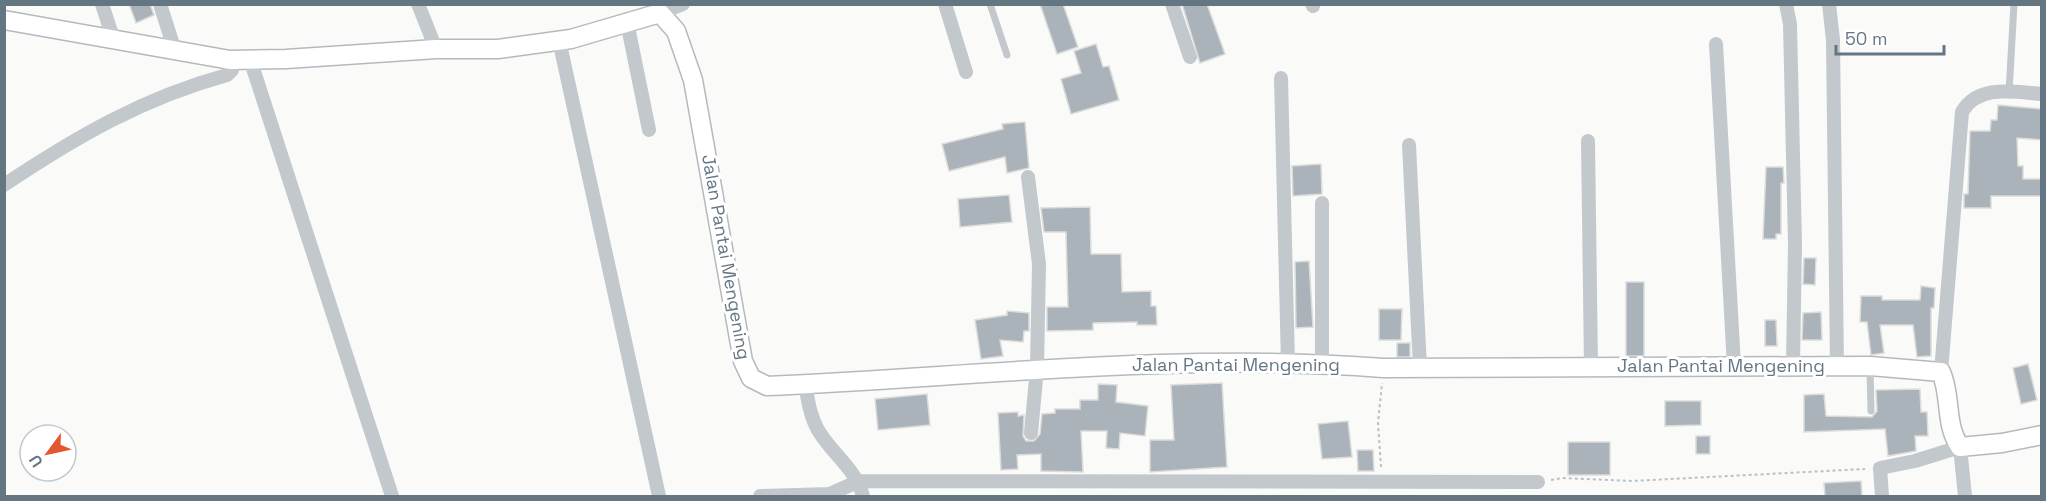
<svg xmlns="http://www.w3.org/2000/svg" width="2046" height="501" viewBox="0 0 2046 501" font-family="'Space Grotesk',sans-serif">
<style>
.building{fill:#aab3b9;stroke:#dcdcda;stroke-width:1.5}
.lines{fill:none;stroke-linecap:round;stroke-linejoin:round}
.secondary-casing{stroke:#b3babf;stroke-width:21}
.path{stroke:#bbbfc2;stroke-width:2;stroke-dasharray:3 3;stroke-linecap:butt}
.lane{stroke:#c3c8cc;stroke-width:7}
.street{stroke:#c3c8cc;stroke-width:14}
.secondary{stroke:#fff;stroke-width:18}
.labels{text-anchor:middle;stroke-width:6;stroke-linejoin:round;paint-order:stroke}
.street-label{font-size:18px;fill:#657683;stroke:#fff}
</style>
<rect width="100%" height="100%" fill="#fafaf8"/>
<path class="building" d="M129 4H150L154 15 136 23Z
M1040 4H1063L1078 47 1057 54Z
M1182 4H1207L1225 54 1200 63Z
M1096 44 1103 67 1109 66 1119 100 1071 114 1061 79 1081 73 1074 51Z
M1998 105 2042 109V140L2017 138 2018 166H2023V179H2042V196H1991V208H1964V194H1968L1970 131H1990L1991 120H1997Z
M1025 122 1029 168 1007 173 1005 157 949 171 942 144 1003 129 1002 124Z
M1321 164 1322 194 1293 196 1292 166Z
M1766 167H1783L1784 183H1781V234H1776V239H1763Z
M1009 195 1012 222 960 227 958 199Z
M1090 207 1091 254H1121L1122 292 1151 291V306H1156L1157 325H1137V322L1093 323V330L1047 331V307H1068L1066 232H1044L1041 208Z
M1804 258H1816L1815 285 1803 284Z
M1309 261 1313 327 1296 328 1295 262Z
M1626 282H1644V356H1626Z
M1921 286 1935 288 1934 308H1931V356L1917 357 1913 325H1880L1884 353 1871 355 1867 322H1860L1861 296H1882V300H1920Z
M1379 309H1402L1401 340H1379Z
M1007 311 1029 313V331H1024L1023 342 1000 340 1003 356 981 359 975 320 1007 315Z
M1821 312 1822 340H1802L1803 313Z
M1765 320H1776L1777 346H1765Z
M1397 343H1410V357H1397Z
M2028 364 2037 400 2021 404 2013 368Z
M1222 383 1227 467 1150 472V440H1174L1171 385Z
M1098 384 1117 385 1116 402 1148 406 1145 436 1120 433 1119 449 1106 448 1107 431H1081L1083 472 1041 471V454L1017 455 1018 469 1001 470 998 413 1018 412V416L1024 415 1023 436 1026 441H1034L1040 434 1042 414 1055 413V409H1080V400H1098Z
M1920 389 1921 412H1927L1928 436H1915L1916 451 1888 456 1885 429 1804 432V395L1824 394 1826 416 1872 417 1877 411 1876 390Z
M927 394 930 425 878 430 875 399Z
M1665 401H1701V425L1665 426Z
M1348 421 1352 457 1322 459 1318 424Z
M1696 436H1710V454H1696Z
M1568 442H1610V475H1568Z
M1357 450H1373L1374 471H1358Z
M1861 481 1862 496H1825L1824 483Z"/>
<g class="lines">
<g class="secondary-casing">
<path id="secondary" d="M4 20 230 60 286 59 436 49H498L571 39 660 13 676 31 693 80 743 361 751 378 767 386C972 377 1177 352 1383 368L1870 366 1941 372C1952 397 1944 423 1960 447L2002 443 2042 435"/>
</g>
<path class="path" d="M1381 467 1378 423 1382 383
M1551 480 1562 478 1632 481 1865 469"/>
<path class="lane" d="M990 4 1007 55
M2009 92 2014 4
M1870 368 1871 411"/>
<path class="street" d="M102 4 113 38
M160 4 175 51
M418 4 436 49
M945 4 966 72
M1172 4 1190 57
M1312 4 1313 6
M1786 4 1790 24 1795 244 1793 365
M1829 4 1833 40 1837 366
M660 13 683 4
M627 22 649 130
M559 40 659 496
M1716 44 1734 366
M250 59 392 496
M1281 78 1288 364
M1588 141 1591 366
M1409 145 1420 368
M1028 177 1039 264 1037 368 1031 433
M4 185C76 137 143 98 227 75L232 70 230 60
M1322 363V203
M1941 372 1962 112C1978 84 2014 92 2042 94
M805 384C808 400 810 416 818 430 832 454 856 469 863 496
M760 496 830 494 859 481 1538 482
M1882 496 1880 468 1915 461 1960 447 1965 496"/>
<use href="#secondary" class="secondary"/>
</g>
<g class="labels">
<g class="street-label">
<text transform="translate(726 257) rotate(80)" y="6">Jalan Pantai Mengening</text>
<text x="1236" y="371">Jalan Pantai Mengening</text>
<text x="1721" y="372">Jalan Pantai Mengening</text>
</g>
</g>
<rect width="2046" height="501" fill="none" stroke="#657683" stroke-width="12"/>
<g transform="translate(48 453) rotate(237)"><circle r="28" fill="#ffffff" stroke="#c1c8cd" stroke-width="1.5"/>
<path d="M0-4.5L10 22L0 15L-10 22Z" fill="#e4572e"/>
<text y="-9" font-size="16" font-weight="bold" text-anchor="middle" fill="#657683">U</text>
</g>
<path d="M1836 45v9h108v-9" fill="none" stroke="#657683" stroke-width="3"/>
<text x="1845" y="45" font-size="18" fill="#657683" stroke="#ffffff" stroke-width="4.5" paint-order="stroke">50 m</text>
</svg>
